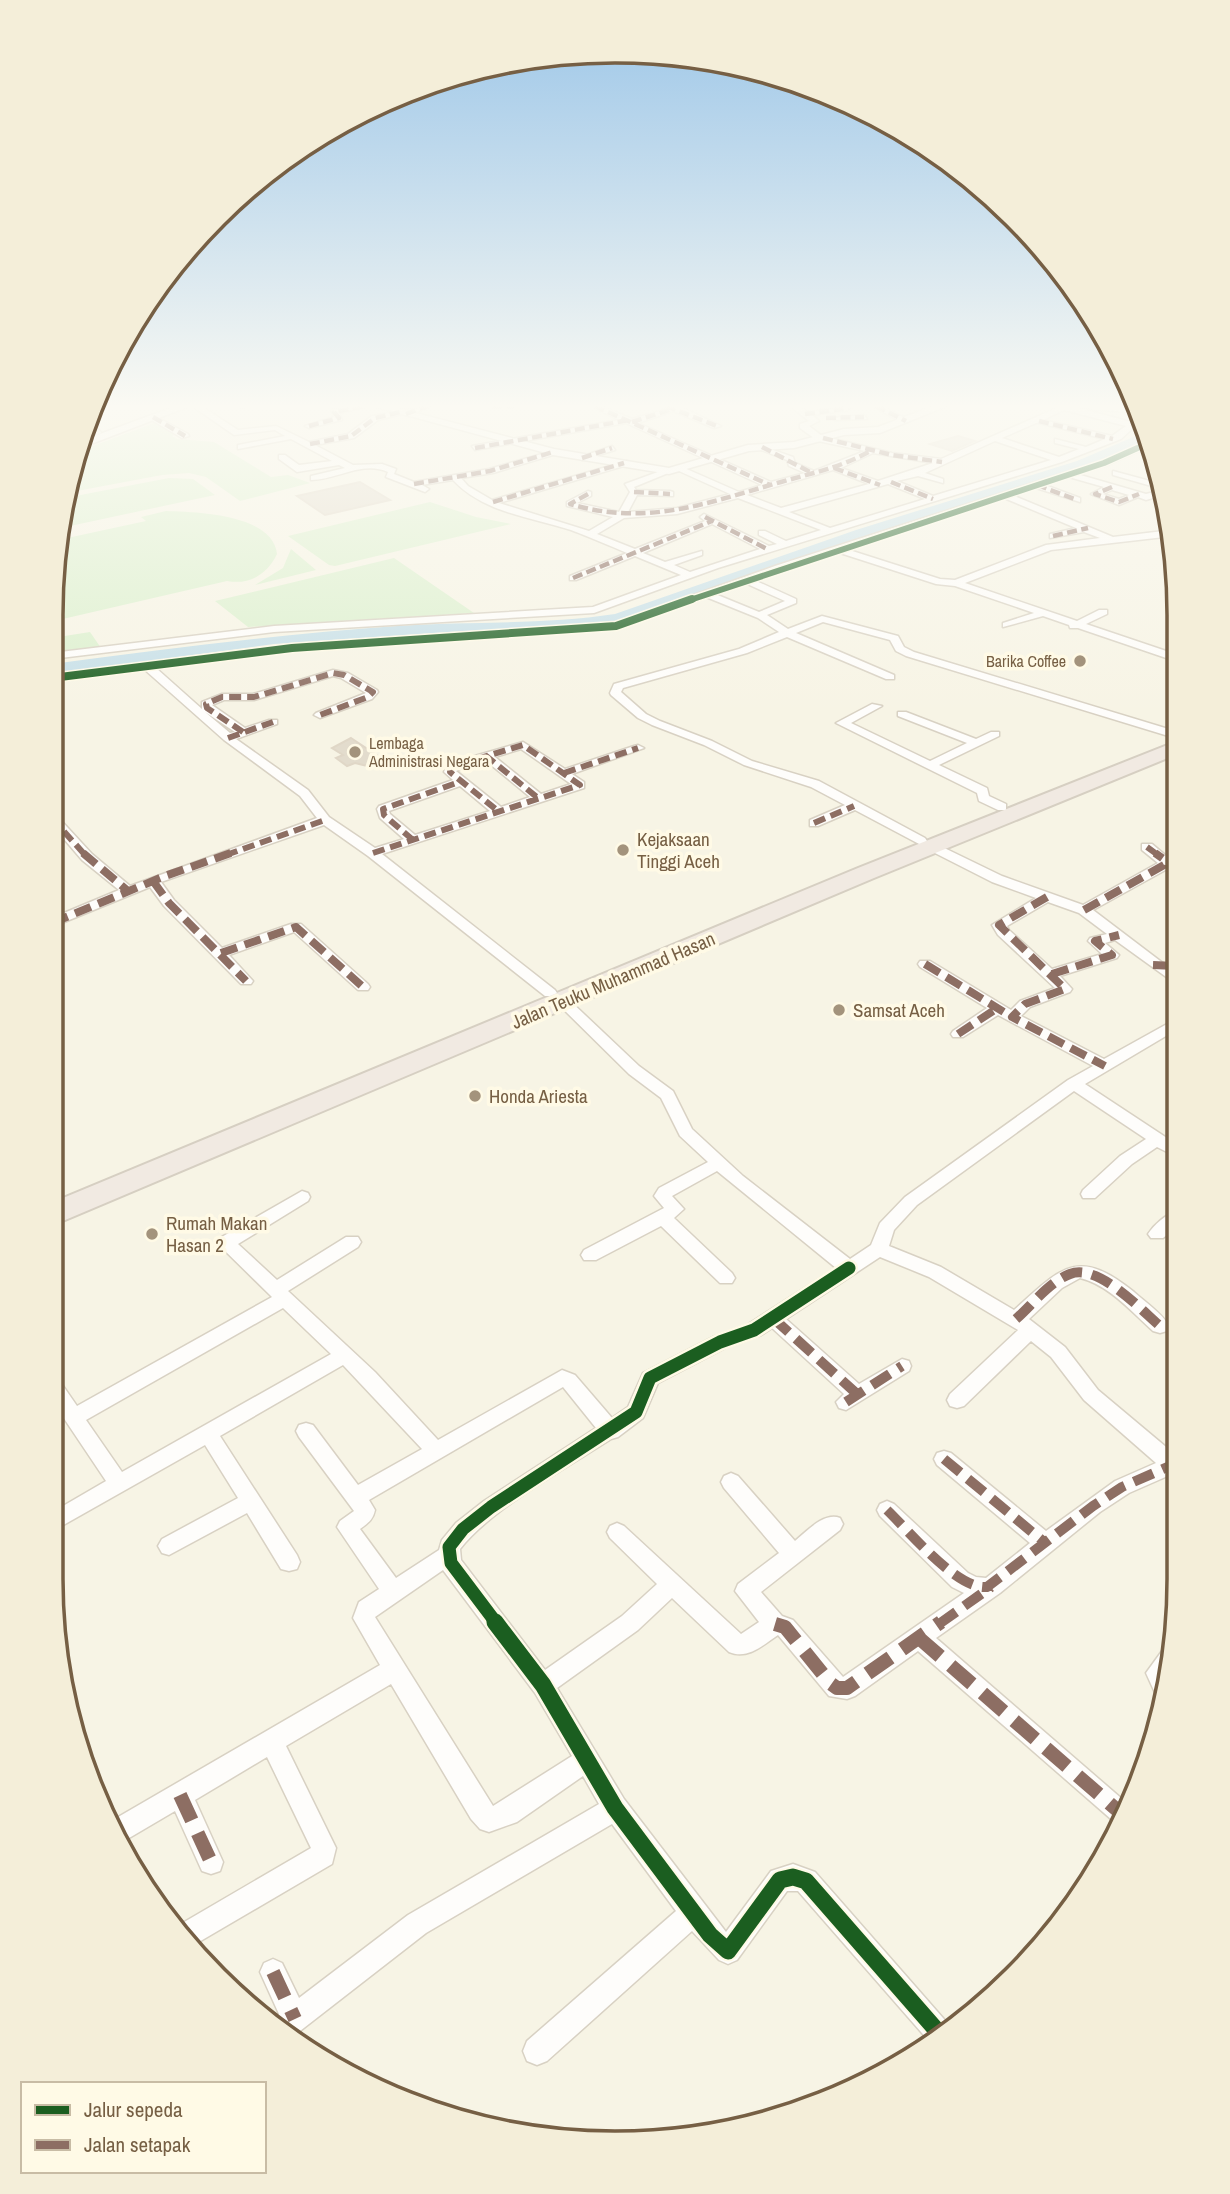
<svg xmlns="http://www.w3.org/2000/svg" width="1230" height="2194" viewBox="0 0 1230 2194" font-family="'Archivo Narrow',sans-serif">
<style>
.green{fill:#dcf0ce}
.lines{fill:none;stroke-linecap:round;stroke-linejoin:round}
.river{fill:#c6dfe8;fill-rule:evenodd}
.building{fill:#e3dccd;stroke:#e0d7c7;stroke-width:2}
.street-casing{stroke:#d8d1c3;stroke-width:3}
.secondary-casing{stroke:#d7d0c2;stroke-width:3}
.highway-casing{stroke:#d6cfc2;stroke-width:4}
.street{fill:#fefdfb;fill-rule:evenodd}
.secondary{fill:#fefdfb;fill-rule:evenodd}
.highway{fill:#f1eae2;fill-rule:evenodd}
.quiet-far4{stroke:#8d6e63;stroke-width:4.5;stroke-dasharray:10 4.5;stroke-linecap:butt}
.quiet-far3{stroke:#8d6e63;stroke-width:6;stroke-dasharray:12 6;stroke-linecap:butt}
.quiet-far2{stroke:#8d6e63;stroke-width:8;stroke-dasharray:17 8;stroke-linecap:butt}
.quiet-far1{stroke:#8d6e63;stroke-width:10;stroke-dasharray:21 10;stroke-linecap:butt}
.quiet{stroke:#8d6e63;stroke-width:14;stroke-dasharray:28 14;stroke-linecap:butt}
.cycleway-far3-casing{stroke:#fffae6;stroke-width:9}
.cycleway-far2-casing{stroke:#fffae6;stroke-width:11}
.cycleway-far1-casing{stroke:#fffae6;stroke-width:18}
.cycleway-casing{stroke:#fffae6;stroke-width:21}
.cycleway-far3{stroke:#1b5e20;stroke-width:6}
.cycleway-far2{stroke:#1b5e20;stroke-width:8}
.cycleway-far1{stroke:#1b5e20;stroke-width:13}
.cycleway{stroke:#1b5e20;stroke-width:17}
.poi-dot{fill:#a3937c;stroke:#fffae6;stroke-width:2.5}
.labels{text-anchor:middle;stroke-width:7;stroke-linejoin:round;paint-order:stroke}
.far-poi-label{font-size:16px;fill:#765f44;stroke:#fffae6;text-anchor:end}
.poi-label{font-size:19px;fill:#765f44;stroke:#fffae6;text-anchor:start}
.street-label{font-size:19px;fill:#765f44;stroke:#fffae6}
.rim{fill:none;stroke:#765f44;stroke-width:3.5}
</style>
<rect width="100%" height="100%" fill="#f7f4e5"/>
<path class="green" d="M157 422 175 433 172 436 177 439 214 442 271 477 288 475 310 483 240 501 206 477 189 473 162 475 66 493 77 452Z
M169 478 193 479 215 495 70 526 62 519 65 498Z
M430 502 476 517 511 524 335 566 329 565 288 536Z
M166 511C196 512 273 514 277 554 267 575 249 585 227 581L54 621 56 631 52 633V578L58 540 146 521 141 517Z
M291 549 316 570 255 585 283 568Z
M394 558 474 613 248 627 215 601Z
M90 632 101 648 52 654V638Z"/>
<g class="lines">
<path class="river" d="M1145 432H1148L1150 439 1085 467 866 536 618 623 586 628 464 631 274 644 52 674V664C167 649 281 634 397 626 469 621 544 625 615 614L856 530 1077 461Z"/>
</g>
<path class="building" d="M958 436 975 441 952 451 930 444Z
M360 482 390 500 325 515 297 496Z
M351 738 384 760 367 766 355 763 347 766 336 758 343 755 332 748Z"/>
<g class="lines">
<g class="street-casing">
<path id="street" d="M192 406H201L238 430 276 426 309 442 348 434 372 416 431 406 409 416 402 414 378 420 354 438 315 445 353 465 382 464 396 469 394 474 414 482 489 469 556 450V454L493 473 461 478 468 486 492 500 627 461V465L499 503 589 531 613 517 567 506V502L588 491 591 492V496L577 503 619 512 630 492 625 484 666 469 673 471 634 487 636 490 670 491 673 492V496L637 495 628 512 677 508 730 494 679 471V467H682L739 492 762 485 626 423 475 450 472 446 619 420 591 406H601L632 419 666 409 662 406H679L721 426 714 428 673 411 638 423 771 482 805 473 789 466 787 460 759 449V445L793 457 795 463 814 471 865 451 818 441 800 428V424L809 421 790 406H799L807 412 852 406 849 410 812 415 819 421 809 426 822 436 892 453 941 459 1061 406H1071L1131 422 1140 415 1142 420 1121 439 1062 462 718 568 594 613 274 632 52 659V653L274 626 593 607 681 575 635 556 576 580H570V576L627 553C608 545 590 537 571 530 531 517 484 513 453 480L422 485 429 489 425 492 386 477 388 472C363 460 336 480 311 480V476L345 468 339 465 297 472 279 459V455H285L299 465 332 461 291 439 238 449V445L285 436 275 430 234 435ZM1064 410 1126 426 1112 436 1043 420ZM1036 423H1039L1105 439 1086 447 1055 439V443L1079 449 1059 457 1002 438ZM995 441 1051 460 933 496 897 481 918 476 943 483V479L925 473ZM873 453 933 463 878 481 841 468ZM833 470 869 484 781 508 747 495ZM888 484 925 499 830 528 789 512ZM738 498 821 530 786 541 765 531H759V535L777 544 769 546 704 514 700 517 705 521 635 549 597 534 624 518 677 514ZM712 524 760 549 690 572 674 565 702 555V551L665 562 643 553Z
M238 406H247L243 408Z
M353 406H368L339 413 342 420 309 428 305 426 334 417 331 410Z
M872 406H882L910 421 903 423Z
M153 415 188 434 189 436 182 438 150 419Z
M864 415 867 419 835 420 831 418Z
M88 426 100 431 101 433 97 435 86 430Z
M1151 440 1152 445 1107 465 1077 474 1146 494 1162 490 1163 495 1146 500 1138 497 1119 505 1091 494 1104 487 1069 477 1045 485 1080 498V502L1036 488 1012 495 1113 537 1172 530 1173 536 1051 550 965 583 1077 621 1099 610H1107V614L1086 624 1175 654V661L1078 628H1070L1069 625 1043 616 1003 627V623L1034 613 955 586 936 584 837 552 754 580 796 599V603L767 615 788 629 822 616 898 636 904 647 914 652 1175 731V738L906 656 896 651 890 640 823 622 796 633 894 675V679H886L787 637 747 653 623 688 621 692 646 714 660 721 712 741 752 761 819 781 925 838 927 841 921 845 855 810 818 826H810V820L845 805 811 787 744 765 704 745 652 725 638 718 611 695 610 693 614 684 739 649 779 632 758 618 706 597 616 629 292 651 156 668 202 709V702L222 694H253L333 670 348 673 377 690 378 692 372 699 320 718 314 715 316 713 366 693 341 678 333 676 254 700H224L212 705 245 728 269 720H277V724L236 739 308 790 329 817 375 848 404 839 380 818 377 809 379 806 453 780 444 772 447 764 523 742 565 769 634 746 638 745 644 748 572 774 584 782V788L382 854 555 990 557 993 555 996H545L368 856 324 825 161 882 174 900 222 948 291 924H301L368 984 370 987 368 990H358L294 932 229 955 253 981 251 984H241L164 906 150 887 52 927V918L119 890 82 860 52 825V814L56 815 92 854 130 886 317 818 300 796 224 740 145 670 52 681V675L292 645 615 623 775 566 1101 461ZM1112 490 1129 495 1119 499 1103 494ZM1004 498 1076 528 1050 534V538L1084 532 1100 538 1046 545 955 580 940 579 846 549ZM745 583 785 601 759 612 715 594ZM205 712 235 732 230 733ZM521 749 571 784 541 794 495 757ZM485 760 530 797 501 807 456 771ZM460 786 490 811 415 835 390 814 389 811Z
M612 446 615 450 582 460 578 458Z
M1113 471 1161 484 1162 489 1113 475Z
M872 704 882 706 851 723 930 761 967 743 898 716V712H906L976 739 991 732H999V736L939 765 987 788 989 796 1006 804V810H998L979 801 977 793 836 723Z
M934 843 1002 876 1083 905 1158 863 1142 850V844H1152L1171 860 1169 868 1093 910 1176 973V984L1115 940 1105 943 1119 955 1117 958 1060 976 1072 989 1070 992 1030 1007 1021 1016 1104 1059 1176 1019V1030L1085 1084 1176 1144 1177 1157 1157 1147 1132 1164 1095 1198H1083L1081 1194 1083 1190 1120 1156 1146 1139 1074 1091 917 1205 894 1230 889 1246 941 1267 1014 1310C1061 1268 1077 1246 1134 1292 1145 1302 1162 1313 1169 1326L1167 1331 1160 1333 1153 1331C1132 1312 1109 1285 1080 1278L1062 1288 1029 1319 1065 1347 1098 1390 1178 1457V1478L1170 1475 1129 1493 1100 1512 1000 1593 936 1638 1129 1805 1119 1826 918 1651 855 1696 847 1699 829 1696 778 1635C763 1645 748 1660 729 1652L672 1598 638 1630 557 1688 624 1799 726 1932 771 1871 793 1864 815 1872 950 2026 928 2040 798 1891H787L737 1960 728 1964 719 1960 692 1931 547 2061 537 2065 527 2061 523 2051 527 2041 676 1911 612 1824 426 1933 291 2038 271 2020 279 2014 260 1972 264 1963 273 1959 282 1963 299 1998 408 1915 599 1804 583 1776 517 1822 489 1832 480 1829 471 1819 391 1684 286 1746 336 1848 332 1864 192 1946 174 1928 311 1848 267 1757 195 1800 223 1862 220 1871 211 1874 202 1871 175 1811 124 1841 113 1820 380 1665 353 1618 359 1602 379 1589 337 1527 340 1521 354 1511 299 1437 296 1431 299 1425 306 1423 313 1425 358 1485 422 1449 343 1365 220 1436 297 1555 300 1562 297 1569 289 1571 281 1569 247 1513 169 1555 162 1553 158 1546 162 1539 238 1498 205 1445 51 1532V1513L106 1481 51 1399V1378L59 1380 77 1406 272 1297 217 1243 220 1238 302 1191 308 1193 310 1197 308 1201 238 1244 277 1280 346 1237H358L361 1242 358 1247 288 1291 375 1372 438 1440 562 1370 575 1375 612 1418 628 1407 643 1373 713 1337 747 1325 836 1268 717 1171 672 1196 684 1209 674 1218 732 1273 735 1278 732 1283H720L661 1226 596 1260H584L581 1255 584 1250 664 1208 654 1196 659 1188 708 1162 680 1136 661 1098 629 1074 555 1001 557 998H567L639 1066 673 1091 692 1129 743 1176 850 1259 871 1245 880 1223 905 1197 1068 1080 1093 1066 998 1015 963 1037H953L951 1034 953 1031 987 1008 920 967 918 964 920 961H930L1011 1010 1020 1001 1055 988 998 935 992 925 1036 898 992 882 929 850V844ZM1048 902 1079 913 1107 934 1090 938 1088 941 1102 954 1052 969 1009 930 1007 926ZM880 1257 929 1277 1018 1330 950 1394 947 1400 950 1406 957 1408 964 1406 1031 1341 1051 1357 1084 1400 1156 1463 1115 1481 1046 1531 951 1453 944 1451 937 1453 934 1459 937 1465 1030 1543 986 1578 976 1577 968 1573 894 1504 887 1501 880 1504 877 1510 880 1516 952 1587 964 1593 843 1677 793 1620 782 1616 761 1592 840 1530 843 1524 840 1518C824 1512 807 1531 795 1541L738 1476 731 1473 724 1476 721 1482 724 1488 779 1553 738 1584 735 1591 759 1622 741 1634 624 1526 617 1523 610 1526 607 1532 610 1538 657 1584 622 1616 545 1670 461 1560 460 1549C491 1509 566 1468 611 1439L618 1437 643 1418 658 1383 727 1347 761 1335 772 1328 844 1394 836 1402 839 1408 846 1410 909 1371 911 1366 909 1361 902 1359 859 1384 786 1319ZM283 1308 331 1354 122 1472 86 1420ZM563 1387 596 1428 484 1501 456 1523 442 1540 439 1550 396 1578 360 1529C368 1523 373 1520 375 1510L369 1500ZM443 1570 535 1693 572 1756 493 1806 375 1617Z
M1177 1211V1227L1163 1238H1151L1148 1234C1154 1225 1166 1214 1177 1211Z
M1170 1647 1172 1648 1162 1697 1156 1695 1146 1673 1162 1651Z"/>
</g>
<g class="secondary-casing">
<path id="secondary" d="M176 406H190L78 449 81 441Z
M373 406H389L554 449 669 468 748 445 794 442 844 429 878 427 933 406H947L880 433 844 435 794 448 749 451 669 474 553 455Z
M1085 406 1136 407 1139 413 1090 409Z"/>
</g>
<g class="highway-casing">
<path id="highway" d="M1175 742V755L874 878 51 1226V1203L858 868Z"/>
</g>
<use href="#street" class="street"/>
<use href="#secondary" class="secondary"/>
<use href="#highway" class="highway"/>
<path class="quiet-far4" d="M492 406H514
M595 406 770 485
M666 406 717 426
M876 406 906 421
M406 414 427 406
M805 414 849 408
M153 417 185 436
M826 418 864 417
M1039 421 1113 439
M632 422 675 408
M309 426 339 418 334 412 364 406
M87 428 97 433
M823 438 892 455 942 462
M310 444 351 436 375 418 400 412
M762 447 812 473
M475 448 629 420
M582 458 612 448
M834 468 880 485
M891 482 933 499
M414 484 490 471 553 452
M1037 485 1077 500
M1112 487 1095 494 1119 502 1139 494
M634 492 670 494
M588 494 570 504C648 527 706 503 781 482 812 473 843 467 872 450
M493 502 624 463
M705 517 769 550
M1053 536 1088 528
M573 578 712 521"/>
<path class="quiet-far3" d="M243 732 207 708 206 704 222 697H254L333 673 344 675 373 692 368 697 320 715
M228 738 273 722
M485 755 538 798
M564 773 638 748
M52 818 85 855
M814 823 854 806
M413 840 384 815 383 809 462 781
M1147 847 1158 855
M373 853 580 785 523 745 451 767 450 772 498 811
M226 855 325 820"/>
<path class="quiet-far2" d="M83 853 128 891
M153 881 169 903 246 981
M1047 897 999 925 1065 989 1025 1004 1012 1017 1105 1066
M1084 910 1164 865 1165 860 1155 853
M52 923 165 876 231 853
M221 953 296 927 363 987
M925 964 1012 1017
M1153 965 1176 966
M1052 974 1112 955 1095 941 1119 935
M958 1034 996 1009"/>
<path class="quiet-far1" d="M773 1318 857 1394
M1016 1319C1032 1305 1049 1282 1070 1274 1098 1263 1140 1309 1160 1326
M846 1402 902 1366
M944 1459 1044 1542
M887 1510C909 1531 957 1590 987 1587L1093 1506 1122 1487 1172 1465
M939 1624 991 1587"/>
<path class="quiet" d="M775 1624 785 1627 830 1683 837 1688H847L941 1622
M919 1638 1124 1816
M180 1795 211 1862
M273 1972 295 2019"/>
<g class="cycleway-far3-casing">
<path id="cycleway-far3" d="M687 601 1104 463 1151 442"/>
</g>
<g class="cycleway-far2-casing">
<path id="cycleway-far2" d="M52 678 292 648 616 626 692 599"/>
</g>
<g class="cycleway-far1-casing">
<path id="cycleway-far1" d="M497 1624 451 1563 449 1547 463 1529 491 1507 636 1412 650 1378 720 1342 754 1330 849 1268"/>
</g>
<g class="cycleway-casing">
<path id="cycleway" d="M495 1622 543 1685 615 1808 710 1935 728 1951 780 1880 793 1877 806 1881 939 2033"/>
</g>
<use href="#cycleway-far3" class="cycleway-far3"/>
<use href="#cycleway-far2" class="cycleway-far2"/>
<use href="#cycleway-far1" class="cycleway-far1"/>
<use href="#cycleway" class="cycleway"/>
</g>
<linearGradient id="sky" x2="0" y2="1"><stop stop-color="#9ac5e8"/><stop offset="0.57" stop-color="#fbfaf3"/><stop offset="1" stop-color="#fbfaf3" stop-opacity="0"/></linearGradient>
<rect width="1230" height="713" fill="url(#sky)"/>
<g class="poi-dot">
<circle cx="1080" cy="661" r="7"/>
<circle cx="355" cy="752" r="7"/>
<circle cx="623" cy="850" r="7"/>
<circle cx="839" cy="1010" r="7"/>
<circle cx="475" cy="1096" r="7"/>
<circle cx="152" cy="1234" r="7"/>
</g>
<g class="labels">
<g class="far-poi-label">
<text x="1066" y="667">Barika Coffee</text>
<text x="369" y="749" text-anchor="start">Lembaga<tspan x="369" dy="18">Administrasi Negara</tspan></text>
</g>
<g class="poi-label">
<text x="637" y="846">Kejaksaan<tspan x="637" dy="22">Tinggi Aceh</tspan></text>
<text x="853" y="1017">Samsat Aceh</text>
<text x="489" y="1103">Honda Ariesta</text>
<text x="166" y="1230">Rumah Makan<tspan x="166" dy="22">Hasan 2</tspan></text>
</g>
<g class="street-label">
<text transform="translate(613 980) rotate(-23)" y="7">Jalan Teuku Muhammad Hasan</text>
</g>
</g>
<path d="M0 0H1230V2194H0ZM615 63H615A552 552 0 0 1 1167 615V1579A552 552 0 0 1 615 2131H615A552 552 0 0 1 63 1579V615A552 552 0 0 1 615 63Z" fill="#f4eed9" fill-rule="evenodd"/>
<path class="rim" d="M615 63H615A552 552 0 0 1 1167 615V1579A552 552 0 0 1 615 2131H615A552 552 0 0 1 63 1579V615A552 552 0 0 1 615 63Z"/>
<rect x="21" y="2082" width="245" height="91" fill="#fffae6" stroke="#c8bca5" stroke-width="2"/>
<rect x="35" y="2105" width="35" height="10" fill="#1b5e20" stroke="#c8bca5" stroke-width="2"/>
<text x="84" y="2117" font-size="21" fill="#765f44">Jalur sepeda</text>
<rect x="35" y="2140" width="35" height="10" fill="#8d6e63" stroke="#c8bca5" stroke-width="2"/>
<text x="84" y="2152" font-size="21" fill="#765f44">Jalan setapak</text>
</svg>
